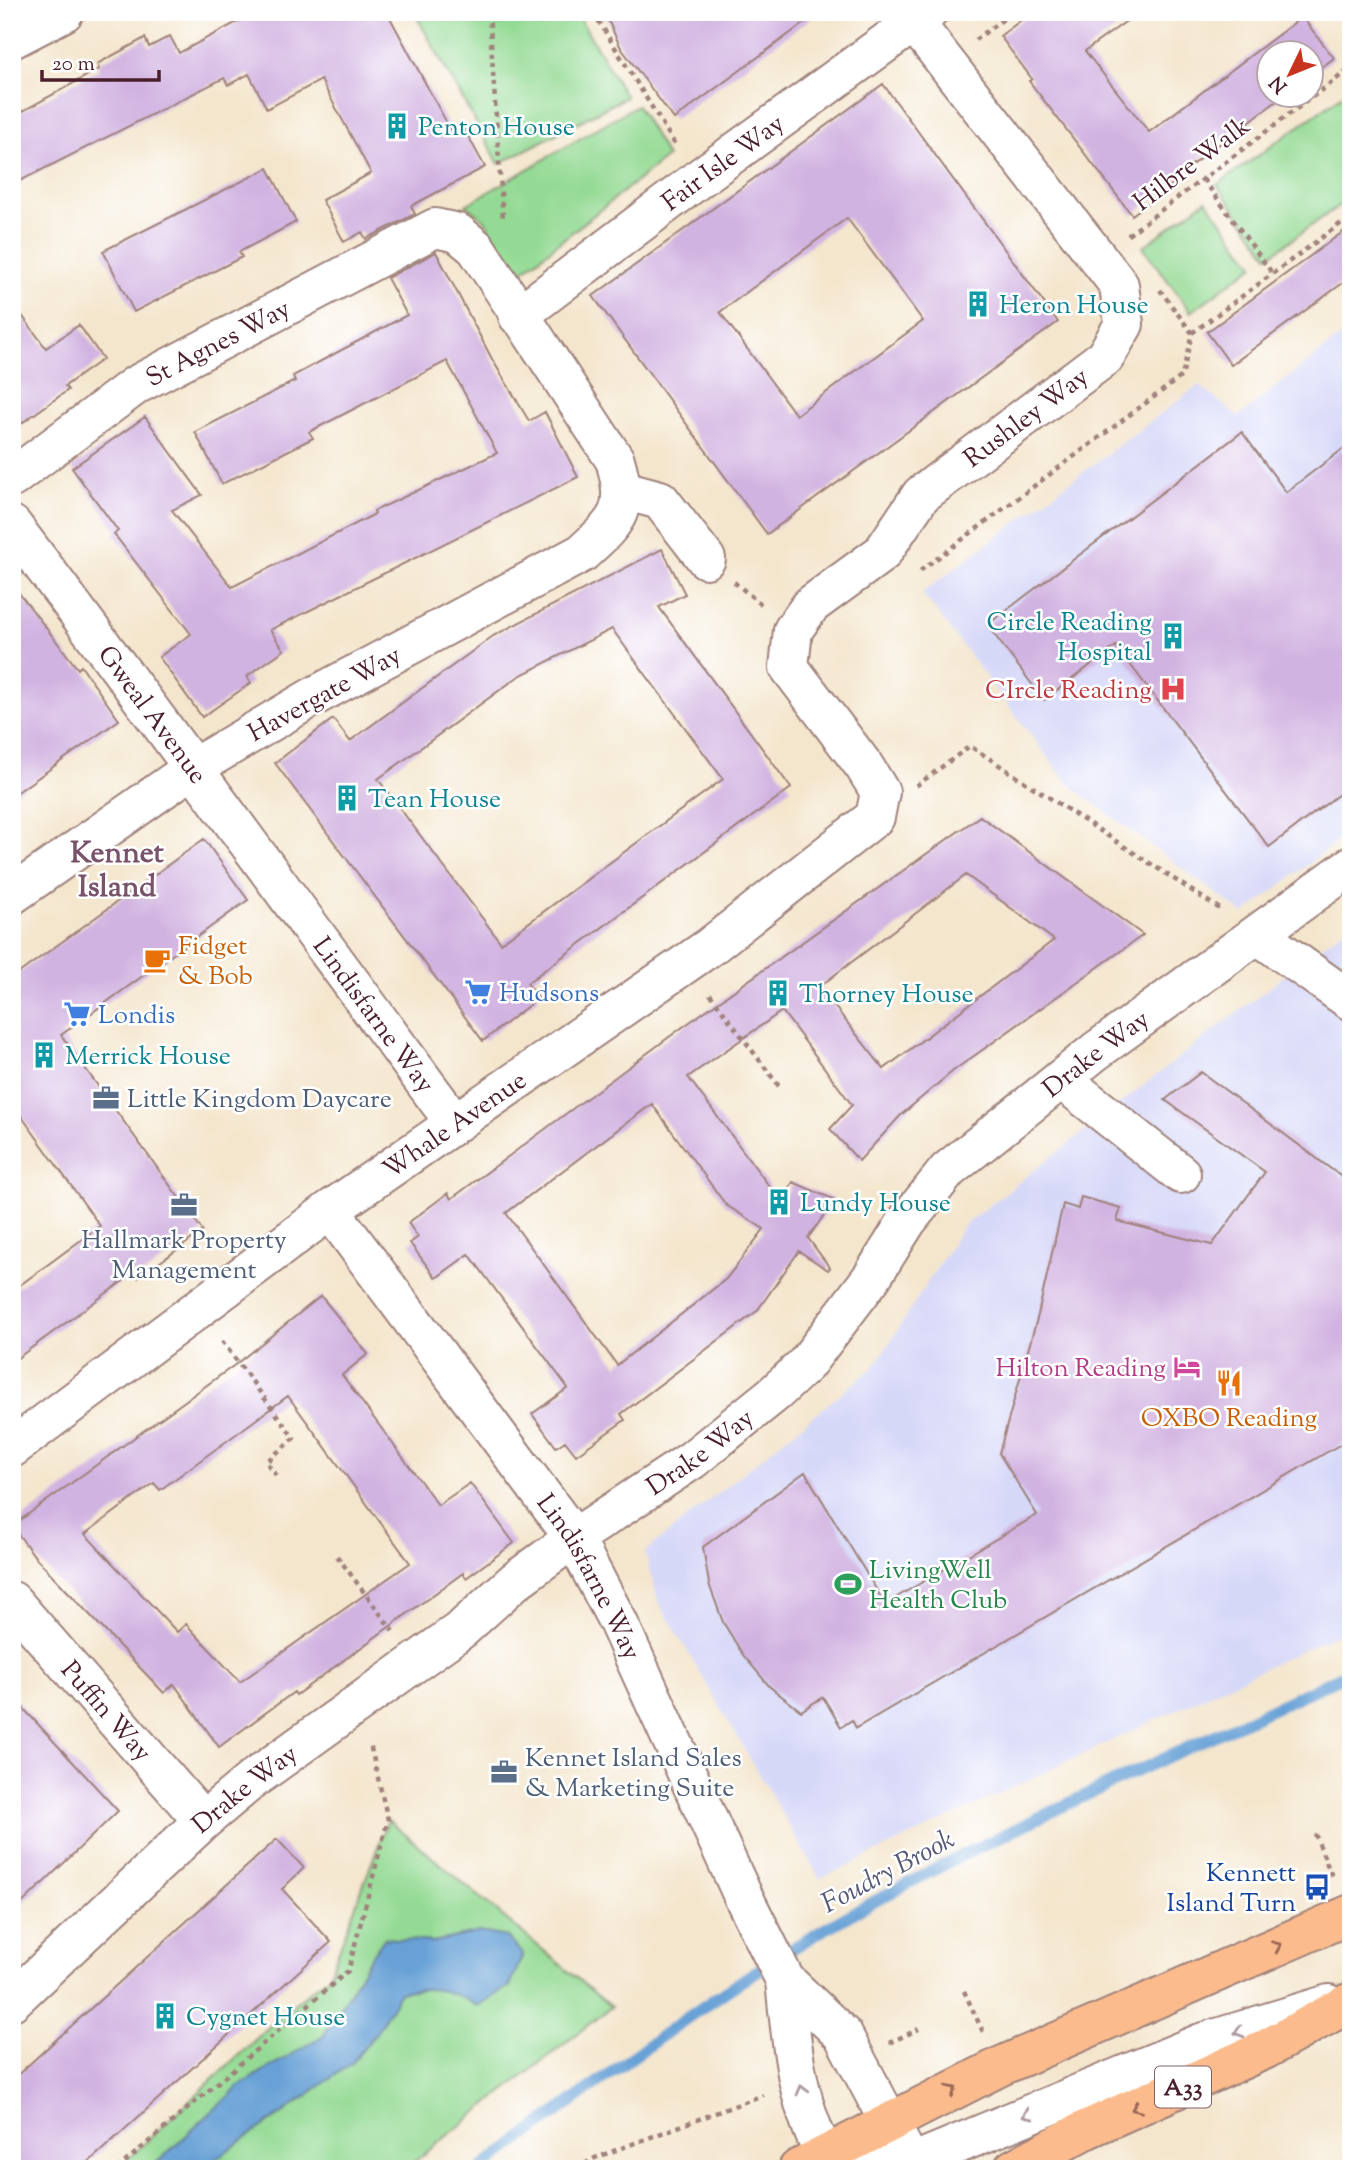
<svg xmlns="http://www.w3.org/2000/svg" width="1363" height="2181" viewBox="0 0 1363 2181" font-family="'Sorts Mill Goudy',serif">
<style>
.built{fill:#d6d8f8}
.green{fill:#94da94;stroke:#6f7c60;stroke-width:2}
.water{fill:#67a1d6;stroke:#586080;stroke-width:2}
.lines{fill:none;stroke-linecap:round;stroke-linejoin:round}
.stream{stroke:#67a1d6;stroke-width:12}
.building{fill:#d1b3e1;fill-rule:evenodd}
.minor-casing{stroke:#9f827c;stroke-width:42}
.highway-casing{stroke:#9f827c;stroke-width:42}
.path{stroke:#9f827c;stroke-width:4.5;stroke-dasharray:5 5;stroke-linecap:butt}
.minor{stroke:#fff;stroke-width:38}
.highway{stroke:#fbbb8c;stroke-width:38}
.oneway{stroke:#9a6557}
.oneway2{stroke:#ae9aa0}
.labels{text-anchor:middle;stroke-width:5;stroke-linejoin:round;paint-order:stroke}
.shield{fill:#fff;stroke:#80626b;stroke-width:2}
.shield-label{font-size:24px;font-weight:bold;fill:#4a1f2b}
.culture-label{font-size:26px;fill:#0d838f;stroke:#fff;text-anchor:start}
.street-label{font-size:26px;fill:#4a1f2b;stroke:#fff}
.health-label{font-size:26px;fill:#be3a42;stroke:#fff;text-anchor:end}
.food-label{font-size:26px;fill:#c56008;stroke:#fff;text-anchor:start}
.shop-label{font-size:26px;fill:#366cbe;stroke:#fff;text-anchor:start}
.service-label{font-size:26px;fill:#4e5e75;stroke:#fff;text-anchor:start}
.hotel-label{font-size:26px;fill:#b23c85;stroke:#fff;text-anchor:end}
.leisure-label{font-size:26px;fill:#27864d;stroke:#fff;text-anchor:start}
.transit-label{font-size:26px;fill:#164399;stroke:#fff;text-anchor:end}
.water-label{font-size:28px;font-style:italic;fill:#575a78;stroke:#fff}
.quarter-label{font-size:30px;font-weight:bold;fill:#79536b;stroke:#fff}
</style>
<rect width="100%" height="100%" fill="#fff"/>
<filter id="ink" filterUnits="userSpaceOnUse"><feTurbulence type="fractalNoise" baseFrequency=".0143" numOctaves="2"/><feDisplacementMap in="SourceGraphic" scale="14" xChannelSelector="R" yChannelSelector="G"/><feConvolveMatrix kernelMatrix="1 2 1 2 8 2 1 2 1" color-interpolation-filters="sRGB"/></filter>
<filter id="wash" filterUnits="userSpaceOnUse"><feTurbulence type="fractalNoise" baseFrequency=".00686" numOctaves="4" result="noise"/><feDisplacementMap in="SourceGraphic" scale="28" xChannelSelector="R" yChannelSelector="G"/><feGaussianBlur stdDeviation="1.57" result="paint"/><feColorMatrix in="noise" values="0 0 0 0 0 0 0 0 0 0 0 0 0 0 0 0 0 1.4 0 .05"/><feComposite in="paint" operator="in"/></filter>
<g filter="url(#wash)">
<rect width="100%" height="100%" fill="#f4e6cd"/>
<path class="built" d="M1351 328V831L1244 914 1069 785 922 593 1199 385 1238 417Z
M1351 924V1627L820 1879 658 1601 645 1552 874 1367 964 1225Z"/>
<path class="green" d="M414 12H576L626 97 499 164Z
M1351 89V197L1269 256 1217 185Z
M637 105 667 157 518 275 484 219 466 205Z
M1206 200 1254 265 1191 312 1143 247Z
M388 1820 611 2007 405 2169H117L289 2008 329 1976Z"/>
<path class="water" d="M480 1932 507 1937 523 1954 510 1986 477 2006C451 1990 430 1985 400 1992L376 2033 352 2063 277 2117 200 2169H150L243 2083 324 2035 371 1956 385 1938 433 1942Z"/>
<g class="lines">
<path class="stream" d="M480 2169C600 2082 717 1989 846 1917 1009 1826 1182 1752 1351 1672"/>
</g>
<g id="blocks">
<path class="building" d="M256 12H387L450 129 461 123 485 167 411 206 415 214 366 239 362 232 344 242 322 200 371 173 321 80 267 109 249 74 228 85 224 78 12 185V117L99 69 97 64 145 38 149 47 170 36 179 53Z
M604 12H819L674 119 621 48Z
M1032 12H1139L1085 51 1149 132 1302 17 1334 58 1311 75V52H1269V94H1286L1173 179 1175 182 1132 215 1029 81 1032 79 1000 36Z
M883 84 1058 322 767 534 593 296ZM847 218 923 321 796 415 720 312Z
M268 168 296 222 239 252 242 257 134 312 103 251Z
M1351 226V277L1231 365 1207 332Z
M436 252 492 359 529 421 545 412 578 477 270 630 284 650 247 676 251 683 202 717 159 657 191 634 114 534 118 531 72 468 145 417 202 495 172 510 232 587 375 514 374 511 497 453 447 361 309 432 313 438 222 484 195 432 295 381 293 376 407 315 387 278Z
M12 302 46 348 79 325 103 359 65 386 68 390 12 430Z
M1242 432 1286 492 1351 443V785L1269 847 1116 646 1044 700 987 625Z
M662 549 685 594 659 607 791 788 527 983 538 998 483 1041 275 763 333 719 350 741 493 636ZM612 629 723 779 501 943 378 779 519 676Z
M12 584 78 669 81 666 119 720 12 796Z
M980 816 1143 935 953 1071 901 1115 859 1161 830 1129 852 1105 782 1011 688 1077 781 1202 793 1182 835 1200 808 1238 830 1268 828 1270 799 1251 757 1311 621 1414 625 1420 576 1455 565 1441 556 1447 532 1414 568 1388 469 1254 436 1278 410 1243 418 1237 408 1223 448 1193 451 1199 680 1029ZM966 875 1054 940 884 1069 819 987ZM652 1104 726 1205 764 1229 726 1279 617 1365 506 1213Z
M204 839 248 900 61 1035 203 1231 138 1278 134 1273 12 1362V1291L100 1226 12 1103V978Z
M1201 1072 1351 1184V1438L856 1728 852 1720 841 1727 823 1697 801 1711 770 1687 743 1655 723 1622 709 1584 703 1547 805 1472 885 1604 1037 1515 999 1453 1038 1315 1063 1204 1078 1209 1081 1197 1121 1208 1117 1221 1212 1245 1265 1172 1165 1100Z
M321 1296 368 1354 342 1375 438 1505 470 1483 514 1543 466 1578 463 1573 296 1695 294 1692 219 1747 174 1684 164 1693 36 1558 12 1526 236 1364ZM288 1396 410 1563 240 1682 186 1624 177 1632 85 1534 154 1483 160 1490Z
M12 1696 118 1811 12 1913Z
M277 1839 304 1868 282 1889 331 1942 81 2169H12V2080Z"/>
</g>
</g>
<g filter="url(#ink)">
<use href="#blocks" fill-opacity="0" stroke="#9f827c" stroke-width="2"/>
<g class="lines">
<g class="minor-casing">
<g id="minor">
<path d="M12 39 64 12"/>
<path id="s1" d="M518 316 697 180 928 12"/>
<path id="s2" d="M12 478 136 385 435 228 458 233 476 248 615 460C630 511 618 520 582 553L311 698 193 768 12 895"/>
<path d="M623 490 660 500 706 559"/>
<path id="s3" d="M12 525C162 723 306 923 454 1122"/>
<path d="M1258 935 1351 1001"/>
<path d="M1061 1079 1181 1174"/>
<path id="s4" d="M330 1210 574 1538 618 1622 743 1896 785 1980 843 2035 914 2169"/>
<path id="s5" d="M12 1448 330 1210 711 946 875 817 880 792 864 766 789 667 793 630 811 605 882 553 921 495 1105 357 1124 324 1119 285 914 22"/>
<path id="s6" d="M12 1601 203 1821"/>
<path d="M785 1980C791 2043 797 2114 833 2169"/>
<path id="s7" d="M12 2001 203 1821 253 1779 462 1629 515 1581 574 1538 692 1460 775 1393 806 1364 872 1277 907 1221 948 1170 1096 1051 1351 866"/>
<path d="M824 2155 871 2168 912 2163 1201 2043 1329 2004"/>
</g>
</g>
<g class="highway-casing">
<path id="highway" d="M798 2169 999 2067 1351 1914
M1013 2169 1087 2129 1264 2050 1351 2002"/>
</g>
<path class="path" d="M489 12 503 220
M593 12 676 146
M975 40 1013 12
M1203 179 1272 273
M1128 235 1351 68
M1192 333 1351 216
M920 571 1182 376 1192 333 1160 290
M734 582 762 605
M916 786 970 746 1223 911
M710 994 781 1089
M222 1341 294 1438 266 1462 276 1475
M337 1556 393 1631
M1315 1834 1333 1879
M964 1991 983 2032
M889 2043 919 2029
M117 2169 348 1971 388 1820 370 1744
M576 2169 595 2158 763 2095"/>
<use href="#minor" class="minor"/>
<use href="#highway" class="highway"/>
</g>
<defs><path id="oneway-chevron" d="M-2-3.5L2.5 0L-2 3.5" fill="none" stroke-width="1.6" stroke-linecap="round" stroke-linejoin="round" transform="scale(1.75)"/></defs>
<g class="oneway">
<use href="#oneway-chevron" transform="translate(1277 1946) rotate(-23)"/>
<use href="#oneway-chevron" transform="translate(952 2090) rotate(-27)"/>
<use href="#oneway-chevron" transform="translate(1136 2108) rotate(157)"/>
</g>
<g class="oneway2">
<use href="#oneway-chevron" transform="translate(1239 2032) rotate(163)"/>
<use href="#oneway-chevron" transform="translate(802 2090) rotate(-105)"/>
<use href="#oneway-chevron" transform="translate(1027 2115) rotate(156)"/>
</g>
</g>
<defs>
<g id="building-bare" transform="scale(2.1)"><path d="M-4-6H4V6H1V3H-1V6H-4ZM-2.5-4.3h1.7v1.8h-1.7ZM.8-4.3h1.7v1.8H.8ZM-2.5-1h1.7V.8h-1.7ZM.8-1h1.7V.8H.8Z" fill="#0f9aa8" stroke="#fff" stroke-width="2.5" paint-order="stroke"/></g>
<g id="hospital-bare" transform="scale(2.1)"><path d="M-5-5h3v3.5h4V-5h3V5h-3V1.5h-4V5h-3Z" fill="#e0444e" stroke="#fff" stroke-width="2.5" paint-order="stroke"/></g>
<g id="cafe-bare" transform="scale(2.1)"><path d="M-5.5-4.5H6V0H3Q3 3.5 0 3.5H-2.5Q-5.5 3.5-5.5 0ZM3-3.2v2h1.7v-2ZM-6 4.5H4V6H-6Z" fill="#e8710a" stroke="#fff" stroke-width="2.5" paint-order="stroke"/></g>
<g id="supermarket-bare" transform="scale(2.1)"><path d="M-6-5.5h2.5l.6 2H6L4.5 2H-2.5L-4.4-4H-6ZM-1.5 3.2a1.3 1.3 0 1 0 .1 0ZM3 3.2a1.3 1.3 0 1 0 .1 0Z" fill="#3f7fe0" stroke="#fff" stroke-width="2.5" paint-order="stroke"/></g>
<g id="office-bare" transform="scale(2.1)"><path d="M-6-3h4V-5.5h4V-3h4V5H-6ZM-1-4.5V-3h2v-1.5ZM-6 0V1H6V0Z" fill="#5c6f8a" stroke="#fff" stroke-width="2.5" paint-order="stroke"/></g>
<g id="hotel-bare" transform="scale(2.1)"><path d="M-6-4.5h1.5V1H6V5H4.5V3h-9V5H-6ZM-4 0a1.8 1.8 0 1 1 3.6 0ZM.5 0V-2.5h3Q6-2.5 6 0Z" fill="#d1479c" stroke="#fff" stroke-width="2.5" paint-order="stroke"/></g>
<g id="restaurant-bare" transform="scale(2.1)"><path d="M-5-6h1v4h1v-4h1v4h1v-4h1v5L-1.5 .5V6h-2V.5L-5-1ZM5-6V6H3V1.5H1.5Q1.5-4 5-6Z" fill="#e8710a" stroke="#fff" stroke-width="2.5" paint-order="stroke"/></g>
<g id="stadium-bare" transform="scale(2.1)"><path d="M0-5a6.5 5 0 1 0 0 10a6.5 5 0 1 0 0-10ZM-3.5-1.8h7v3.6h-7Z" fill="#2e9e5b" stroke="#fff" stroke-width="2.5" paint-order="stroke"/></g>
<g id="bus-bare" transform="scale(2.1)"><path d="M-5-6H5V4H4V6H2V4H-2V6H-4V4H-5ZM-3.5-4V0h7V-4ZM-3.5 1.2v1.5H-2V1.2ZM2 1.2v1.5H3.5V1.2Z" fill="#1a4fb4" stroke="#fff" stroke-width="2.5" paint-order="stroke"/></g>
</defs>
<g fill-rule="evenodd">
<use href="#building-bare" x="397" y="126"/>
<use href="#building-bare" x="978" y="304"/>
<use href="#building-bare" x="1173" y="636"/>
<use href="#hospital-bare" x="1173" y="689"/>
<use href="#building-bare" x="347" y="798"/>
<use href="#cafe-bare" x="157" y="960"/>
<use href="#supermarket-bare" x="478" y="992"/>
<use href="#building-bare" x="778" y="993"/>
<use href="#supermarket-bare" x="77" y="1014"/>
<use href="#building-bare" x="44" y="1055"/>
<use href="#office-bare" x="106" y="1098"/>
<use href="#building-bare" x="779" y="1202"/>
<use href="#office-bare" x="184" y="1205"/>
<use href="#hotel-bare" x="1187" y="1367"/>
<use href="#restaurant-bare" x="1229" y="1383"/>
<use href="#stadium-bare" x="848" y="1584"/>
<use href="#office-bare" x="504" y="1772"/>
<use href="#bus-bare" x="1317" y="1887"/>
<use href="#building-bare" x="165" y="2016"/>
</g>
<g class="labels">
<rect class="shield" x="1155" y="2066.5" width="56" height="41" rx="5"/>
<g class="shield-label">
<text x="1183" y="2095">A33</text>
</g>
<g class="culture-label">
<text x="418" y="135">Penton House</text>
<text x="999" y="313">Heron House</text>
<text x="1152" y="630" text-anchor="end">Circle Reading<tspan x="1152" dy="30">Hospital</tspan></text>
<text x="368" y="807">Tean House</text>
<text x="799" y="1002">Thorney House</text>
<text x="65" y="1064">Merrick House</text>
<text x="800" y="1211">Lundy House</text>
<text x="186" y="2025">Cygnet House</text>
</g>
<g class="street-label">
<text dy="9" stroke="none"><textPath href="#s1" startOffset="256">Fair Isle Way</textPath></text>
<text transform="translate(1191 163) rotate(-37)" y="9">Hilbre Walk</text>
<text dy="9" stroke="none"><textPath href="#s2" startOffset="247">St Agnes Way</textPath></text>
<text dy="9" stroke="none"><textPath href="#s5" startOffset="1606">Rushley Way</textPath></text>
<text transform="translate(324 693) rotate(-29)" y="9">Havergate Way</text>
<text dy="9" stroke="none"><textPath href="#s3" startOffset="236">Gweal Avenue</textPath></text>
<text dy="9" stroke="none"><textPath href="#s3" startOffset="609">Lindisfarne Way</textPath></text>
<text dy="9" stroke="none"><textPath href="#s7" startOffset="1449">Drake Way</textPath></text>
<text dy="9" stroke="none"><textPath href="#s5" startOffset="548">Whale Avenue</textPath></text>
<text dy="9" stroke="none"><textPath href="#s7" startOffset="882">Drake Way</textPath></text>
<text dy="9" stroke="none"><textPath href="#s4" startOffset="450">Lindisfarne Way</textPath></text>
<text dy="9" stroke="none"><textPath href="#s6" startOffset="145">Puffin Way</textPath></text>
<text dy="9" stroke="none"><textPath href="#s7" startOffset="315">Drake Way</textPath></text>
</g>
<g class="health-label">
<text x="1152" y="698">CIrcle Reading</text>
</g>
<g class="food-label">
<text x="178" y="954">Fidget<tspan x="178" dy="30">&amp; Bob</tspan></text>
<text x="1229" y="1426" text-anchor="middle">OXBO Reading</text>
</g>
<g class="shop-label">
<text x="499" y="1001">Hudsons</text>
<text x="98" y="1023">Londis</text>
</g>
<g class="service-label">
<text x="127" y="1107">Little Kingdom Daycare</text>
<text x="184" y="1248" text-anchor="middle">Hallmark Property<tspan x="184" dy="30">Management</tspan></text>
<text x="525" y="1766">Kennet Island Sales<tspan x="525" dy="30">&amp; Marketing Suite</tspan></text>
</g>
<g class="hotel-label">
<text x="1166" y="1376">Hilton Reading</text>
</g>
<g class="leisure-label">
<text x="869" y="1578">LivingWell<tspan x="869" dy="30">Health Club</tspan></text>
</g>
<g class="transit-label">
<text x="1296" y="1881">Kennett<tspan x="1296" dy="30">Island Turn</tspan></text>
</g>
<g class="water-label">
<text transform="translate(887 1870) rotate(-28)" y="10">Foudry Brook</text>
</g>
<g class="quarter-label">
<text x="117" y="862">Kennet<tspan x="117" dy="34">Island</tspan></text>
</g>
</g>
<rect width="1363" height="2181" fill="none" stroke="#fff" stroke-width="42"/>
<g transform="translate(1290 74) rotate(227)"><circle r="33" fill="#ffffff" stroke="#b7a5aa" stroke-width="2"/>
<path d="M0-5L12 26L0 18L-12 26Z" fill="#c8321e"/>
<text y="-10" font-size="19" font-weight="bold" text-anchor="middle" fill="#4a1f2b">N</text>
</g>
<path d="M42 70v10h117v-10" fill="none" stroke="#4a1f2b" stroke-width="3.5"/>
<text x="52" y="70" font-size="21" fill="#4a1f2b" stroke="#ffffff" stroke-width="5" paint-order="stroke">20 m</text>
</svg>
